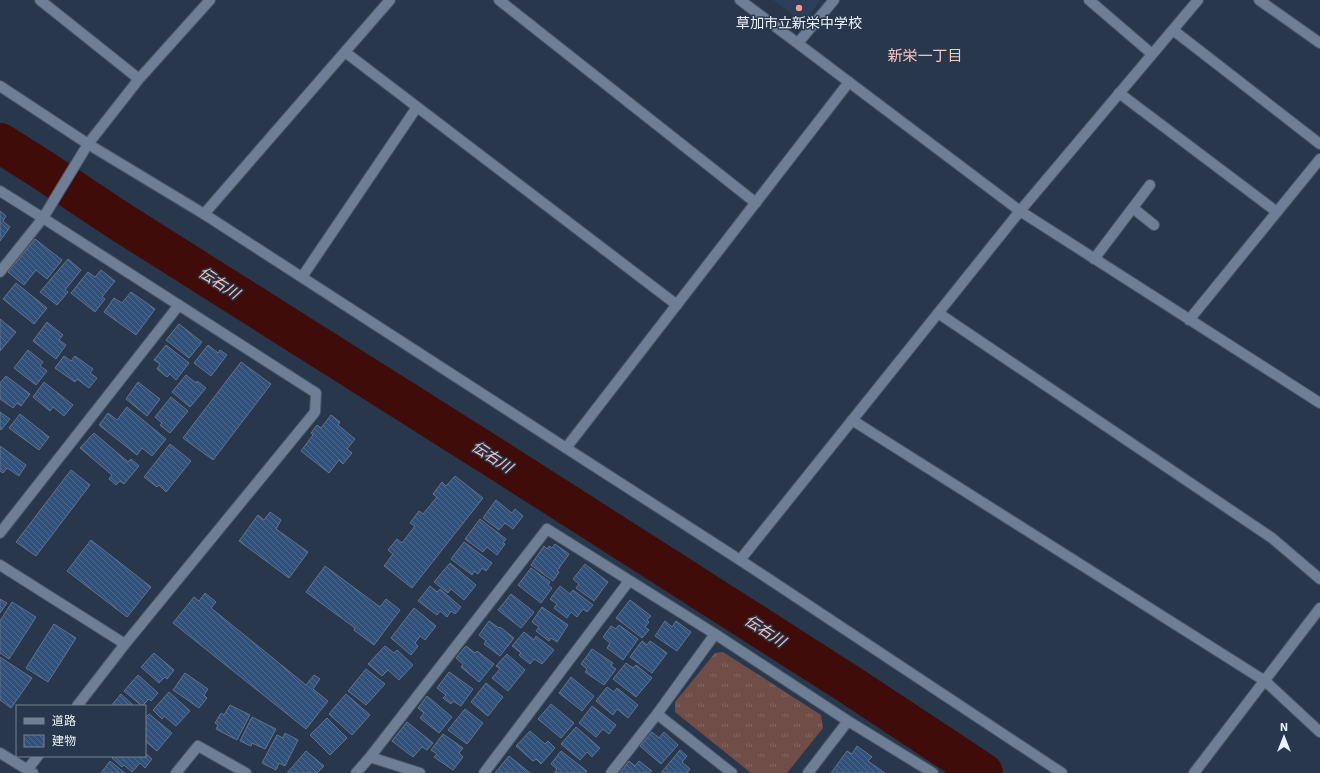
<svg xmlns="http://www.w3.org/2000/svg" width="1320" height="773" viewBox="0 0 1320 773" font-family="'Exo 2','Noto Sans JP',sans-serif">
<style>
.built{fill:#2c3f59}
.grass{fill:url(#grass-tufts)}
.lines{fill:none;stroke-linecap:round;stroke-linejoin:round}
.river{stroke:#3f0c09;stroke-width:40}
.building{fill:url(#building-back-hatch);stroke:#62738a}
.service-casing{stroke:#495565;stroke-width:12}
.minor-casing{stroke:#495565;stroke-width:12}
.tertiary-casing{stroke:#495565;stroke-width:12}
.service{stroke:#6d7e95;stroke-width:10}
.minor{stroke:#6d7e95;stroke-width:10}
.tertiary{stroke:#6d7e95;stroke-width:10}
.poi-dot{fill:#f59c91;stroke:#28374b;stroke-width:1.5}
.labels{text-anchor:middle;stroke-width:3;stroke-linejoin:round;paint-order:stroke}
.poi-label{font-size:14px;fill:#eaf2fc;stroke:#28374b}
.neighbourhood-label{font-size:15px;fill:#fac6bf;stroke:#28374b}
.water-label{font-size:15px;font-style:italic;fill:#fac2ba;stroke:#28374b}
</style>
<defs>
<pattern id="grass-tufts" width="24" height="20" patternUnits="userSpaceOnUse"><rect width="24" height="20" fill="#714d48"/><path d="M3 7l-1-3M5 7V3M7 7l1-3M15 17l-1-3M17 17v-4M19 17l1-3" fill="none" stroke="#856763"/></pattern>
<pattern id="building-back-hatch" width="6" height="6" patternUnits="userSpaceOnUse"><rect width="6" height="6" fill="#31517b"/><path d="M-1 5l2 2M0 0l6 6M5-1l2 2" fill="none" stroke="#4f6a8f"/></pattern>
</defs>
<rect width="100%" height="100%" fill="#28374b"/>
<path class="built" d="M773 0H821L808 16 796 17Z"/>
<path class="grass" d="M723 652 821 715 823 728 787 773H751L675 712V702L715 653Z"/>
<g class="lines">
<path class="river" d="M0 143 41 169 121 222 501 462 847 683 983 773"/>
</g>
<path class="building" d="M0 211 6 216 3 221 10 227 0 241Z
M35 239 62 260 47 279 36 270 24 285 8 272Z
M68 259 81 270 65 290 68 292 57 305 40 292Z
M101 270 115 281 102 297 105 299 95 312 71 293 88 272 95 277Z
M16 283 47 308 34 324 3 299Z
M131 292 155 309 136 335 104 312 114 298 122 303Z
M0 319 16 332 0 351Z
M47 322 63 335 59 340 66 345 56 359 33 341Z
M179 324 202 342 189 358 166 340Z
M166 345 189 363 176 380 170 374 167 377 157 369 160 364 154 360Z
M208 345 218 353 220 350 227 355 211 376 194 363Z
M28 350 43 362 40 366 47 371 36 385 14 368Z
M64 356 71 361 75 356 93 369 90 373 97 378 89 388 77 379 75 382 55 368Z
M241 362 271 384 213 460 183 438Z
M186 375 196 383 197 381 206 388 190 407 172 392Z
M6 376 30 394 21 406 17 403 13 408 0 399V383Z
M44 382 73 405 64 416 53 407 50 411 33 397Z
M138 382 160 399 147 416 126 399Z
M171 397 188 411 170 433 160 425 162 423 155 417Z
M127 407 166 439 152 456 142 448 137 455 99 425 108 413 117 420Z
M0 412 10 419 1 430 0 429Z
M20 414 49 437 39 450 9 428Z
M331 415 340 422 338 425 355 439 347 449 352 453 343 464 339 460 329 473 301 451 313 435 311 433 317 425 321 428Z
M94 433 128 462 131 459 139 466 124 484 120 481 116 485 109 479 112 475 80 448Z
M170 444 191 461 166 492 159 485 157 487 144 477Z
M0 446 26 465 19 476 7 468 3 473 0 471Z
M71 470 90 485 36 556 16 542Z
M455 476 483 498 412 588 384 566 393 554 388 550 397 539 402 543 415 526 410 523 419 511 423 514 437 497 433 494 442 482 446 486Z
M496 500 512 513 515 509 523 516 513 529 505 523 499 530 483 518Z
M270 512 281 520 276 529 308 552 289 578 239 541 258 515 264 520Z
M480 519 506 539 503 543 505 544 497 555 487 547 483 552 465 539Z
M91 540 151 587 127 617 67 571Z
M464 542 492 563 486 571 482 568 478 574 474 571 472 575 451 559Z
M555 544 569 554 557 571 559 572 553 581 531 565 544 546 547 549 549 546 552 548Z
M450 563 476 585 464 600 451 589 448 593 434 582Z
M585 564 608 582 594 601 576 588 579 584 573 579Z
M325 566 380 607 386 599 400 610 374 645 354 630 355 628 306 592Z
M531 568 550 582 548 585 552 588 541 603 518 585Z
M430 586 437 592 440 589 461 607 455 614 451 611 447 617 440 611 437 615 418 601Z
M560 586 570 594 573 590 593 605 587 612 583 609 577 617 571 612 567 618 554 608 557 604 550 599Z
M205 593 216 602 211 608 306 685 314 675 320 679 313 689 328 701 306 729 173 623 194 597 199 601Z
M511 594 534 612 521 628 498 610Z
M0 599 7 603 0 613Z
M630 600 651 616 647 620 649 622 645 627 649 630 642 638 616 618Z
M12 602 36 617 9 659 0 653V621Z
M542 607 568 625 557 642 551 638 549 641 536 631 539 627 532 622Z
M414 608 436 626 425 640 420 636 415 643 418 646 411 655 391 638Z
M489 621 499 628 500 627 514 638 500 656 484 644 486 641 479 635Z
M665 621 672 627 676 621 691 632 677 651 655 636Z
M54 624 76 638 48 682 26 668Z
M619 625 638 639 623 660 607 648 610 643 603 637 611 626 616 629Z
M524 632 534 640 536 636 554 650 542 664 534 659 530 664 519 655 521 653 512 646Z
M642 641 647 645 650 641 667 653 652 673 630 657Z
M385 646 394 653 397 650 413 665 399 680 388 670 382 676 368 664Z
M466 646 475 653 477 651 494 664 479 682 461 667 463 664 456 658Z
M592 649 613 663 611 666 616 669 604 685 585 672 587 669 581 664Z
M154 653 174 670 167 679 165 677 159 683 141 667Z
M507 654 525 670 508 691 492 678 500 669 496 666Z
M0 657 32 678 11 708 0 700Z
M626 663 633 668 636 665 652 678 636 697 613 679Z
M366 669 385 684 366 705 348 691Z
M449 672 473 689 461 706 453 701 451 704 443 698 446 695 437 688Z
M185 673 208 689 204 695 207 698 199 708 173 690Z
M138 675 158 693 151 701 149 699 142 706 124 691Z
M571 677 594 696 582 711 559 693Z
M486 683 503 697 488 716 471 702Z
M607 687 614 692 617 688 638 705 628 718 617 709 613 715 596 701Z
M169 692 190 711 176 726 164 716 162 719 153 710Z
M121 694 134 706H111Z
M346 694 370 715 352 735 329 714Z
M427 696 452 717 439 733 420 718 424 713 418 708Z
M551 704 574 723 561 738 538 719Z
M230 705 250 715 237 740 216 729 218 725 215 723 221 713 224 715Z
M592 706 616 725 609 734 603 729 596 737 579 723Z
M465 709 483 723 467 744 448 730Z
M149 714 172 733 157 751 145 741V718Z
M252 717 276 729 265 749 252 743 251 746 240 741Z
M327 718 347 738 330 755 310 735Z
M407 722 433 743 427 750 422 747 413 757 392 741Z
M576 727 600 748 592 757 587 752 580 760 561 744Z
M530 731 545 744 548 741 555 748 541 764 536 759 533 761 516 746Z
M652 732 659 738 664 732 678 745 661 764 640 746Z
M285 733 298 740 285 766 279 763 276 770 262 763 277 735 283 738Z
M443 734 463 748 459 753 463 757 453 770 434 757 437 754 431 750Z
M857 746 872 757 868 761 885 773H831L847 751 852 754Z
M680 750 687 756 682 762 690 769 687 773H661Z
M306 751 324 766 317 773H287Z
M561 751 587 771 585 773H554L557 769 551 764Z
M145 753 152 759 145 768 140 763 132 772 124 765 122 767 112 758 114 756H145Z
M509 756 530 773H495Z
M110 761 125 773H101Z
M629 761 635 766 639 761 652 771 650 773H620Z"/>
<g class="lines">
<g class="service-casing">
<path id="service" d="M1119 93 1277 212"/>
</g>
<g class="minor-casing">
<path id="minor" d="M40 0 139 79
M499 0 756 203
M1089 0 1152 54
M1259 0 1320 43
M1173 30 1320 144
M798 43 834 0
M345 52 677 305
M0 191 43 218 316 393 315 412 125 644 77 706
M1133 208 1154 225
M204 214 390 0
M1094 259 1150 185
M0 272 43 218 88 144 139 79 210 0
M302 277 417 107
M938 313 1272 538 1320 579
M1189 320 1320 159
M852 420 1265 681 1320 732
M566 448 849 82
M0 533 179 305
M740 560 1020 211 1198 0
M0 565 125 644
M657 714 732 773
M0 753 33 773
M370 757 420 773
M27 770 38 756
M176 773 198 746 246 773
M356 773 370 757 547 529 715 634 848 721 933 773
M484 773 629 581
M611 773 657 714 715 634
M808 773 848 721
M1194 773 1320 608"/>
</g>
<g class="tertiary-casing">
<path id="tertiary" d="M740 0 1020 211 1320 403
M0 86 88 144 204 214 566 448 740 560 1062 773"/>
</g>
<use href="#service" class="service"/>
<use href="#minor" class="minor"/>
<use href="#tertiary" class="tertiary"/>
</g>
<circle class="poi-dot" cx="799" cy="8" r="4"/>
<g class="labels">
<g class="poi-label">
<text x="799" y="28">草加市立新栄中学校</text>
</g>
<g class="neighbourhood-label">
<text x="925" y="61">新栄一丁目</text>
</g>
<g class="water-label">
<text transform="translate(219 283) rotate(33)" y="5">伝右川</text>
<text transform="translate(492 457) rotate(33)" y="5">伝右川</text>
<text transform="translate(765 631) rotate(33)" y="5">伝右川</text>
</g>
</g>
<rect x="16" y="705" width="130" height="52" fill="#28374b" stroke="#768292"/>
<rect x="24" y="718" width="20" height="6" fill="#6d7e95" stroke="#768292"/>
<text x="52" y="725" font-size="12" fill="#eaf2fc">道路</text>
<rect x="24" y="735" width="20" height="12" fill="url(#building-back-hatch)" stroke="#768292"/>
<text x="52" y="745" font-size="12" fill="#eaf2fc">建物</text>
<g transform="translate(1284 737)" stroke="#28374b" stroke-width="3" paint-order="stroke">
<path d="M0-3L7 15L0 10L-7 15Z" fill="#eaf2fc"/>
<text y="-6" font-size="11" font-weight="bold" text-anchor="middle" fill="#eaf2fc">N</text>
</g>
</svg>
